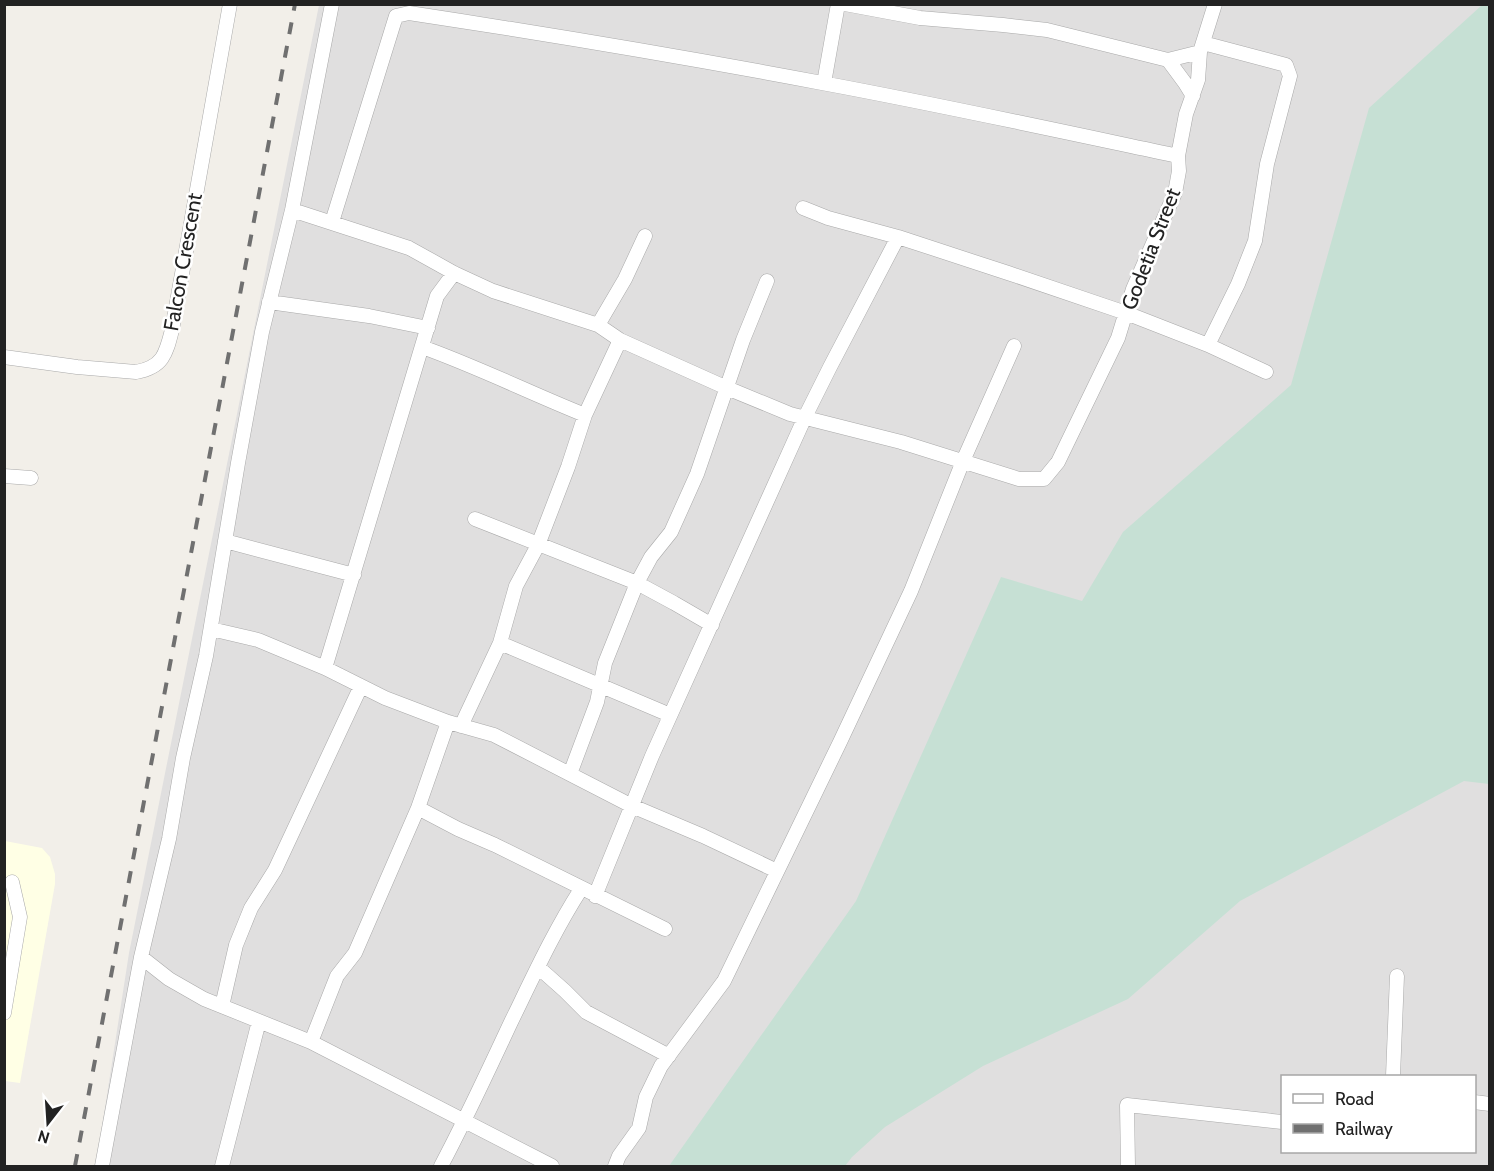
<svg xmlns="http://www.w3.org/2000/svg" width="1494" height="1171" viewBox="0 0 1494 1171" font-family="Cabin,sans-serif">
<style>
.residential{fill:#e0dfdf;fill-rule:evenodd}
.education{fill:#ffffe5}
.wetland{fill:#c6e0d4}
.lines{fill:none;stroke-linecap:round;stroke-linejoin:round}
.minor-casing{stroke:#a9a9a9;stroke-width:15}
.minor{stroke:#fff;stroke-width:14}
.rail{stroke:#707070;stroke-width:4;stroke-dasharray:12 12;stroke-linecap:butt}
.labels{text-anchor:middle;stroke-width:5;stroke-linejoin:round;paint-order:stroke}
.street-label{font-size:21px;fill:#222;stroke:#fff}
</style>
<rect width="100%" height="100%" fill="#f2efe9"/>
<path class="residential" d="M319 5H1489V1166H96L129 953ZM1282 1076H1474V1152H1282Z"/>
<path class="education" d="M5 841 42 848 50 857 55 874V884L20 1083 5 1081Z"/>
<path class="wetland" d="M1482 5H1490L1489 784 1464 781 1240 901 1128 999 983 1066 885 1127 852 1157 845 1166H669L856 901 1001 577 1082 601 1123 532 1291 385 1369 108Z"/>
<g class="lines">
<g class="minor-casing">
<path id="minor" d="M845 4 920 18 1003 25 1047 30 1168 60 1200 52
M1203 43 1286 65 1290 76 1267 164 1255 241 1238 284 1208 345
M1168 60 1185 83 1193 96
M824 83 838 4
M803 208 828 218 898 237 1008 273 1126 313 1208 345 1266 372
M292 210 409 248 454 273 493 291 598 325 620 340 727 388 790 414 901 442 1019 479H1044L1058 462 1118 338 1133 289 1175 193 1179 171 1178 156 1186 114 1198 80 1200 52 1215 4
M332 222 396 16 409 13C547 34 684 57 822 83 941 105 1060 131 1178 156
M269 302 369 316 428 328
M598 325 625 279 645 236
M422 347C478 367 530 393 585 415
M4 357 77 367 136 372C163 367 166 354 172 330L230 4
M4 476 31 478
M475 519 637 583 674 603 712 625
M225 541 354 575
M211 629 258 640 325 668 385 698 448 722 494 735 632 806 703 836 777 871
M500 643 670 715
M325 668 437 296 454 273
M461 726 500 643 516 586 538 545 568 467 585 415 620 340
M570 774 597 702 605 663 637 583 651 557 671 532 697 474 743 340 767 281
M418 808 458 829 495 845 665 929
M595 896 652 756 805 417 830 367 898 237
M141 957 169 979 204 999 311 1042 552 1166
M538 967 565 991 586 1012 669 1056
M222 1006 236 945 251 908 275 870 361 686
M4 1013 20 917 12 882
M311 1042 337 976 355 953 418 808 448 722
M1393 1076 1397 976
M1474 1102 1490 1104
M102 1166 141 957 169 839 183 758 206 656 238 463 262 332 292 210 332 4
M222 1166 259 1021
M441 1166C466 1119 488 1071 511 1022 533 977 554 931 581 889
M615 1166 619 1156 639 1128 646 1097 661 1066 724 981 840 742 911 591 963 461 1014 346
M1128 1166 1127 1105 1282 1122"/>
</g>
<use href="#minor" class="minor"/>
<path class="rail" d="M75 1166 295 4"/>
</g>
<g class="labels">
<g class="street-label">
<text transform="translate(1151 249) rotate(-69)" y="7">Godetia Street</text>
<text transform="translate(183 262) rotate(-80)" y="7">Falcon Crescent</text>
</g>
</g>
<rect width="1494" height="1171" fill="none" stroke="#222222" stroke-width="12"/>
<rect x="1281" y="1075" width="195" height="78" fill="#ffffff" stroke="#a7a7a7" stroke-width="1.5"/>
<rect x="1293" y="1094" width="30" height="9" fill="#ffffff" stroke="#a7a7a7" stroke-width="1.5"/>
<text x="1335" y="1105" font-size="18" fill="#222222">Road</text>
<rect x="1293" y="1124" width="30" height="9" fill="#707070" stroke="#a7a7a7" stroke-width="1.5"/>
<text x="1335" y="1135" font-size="18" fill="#222222">Railway</text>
<g transform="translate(48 1123) rotate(197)" stroke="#ffffff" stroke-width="4.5" paint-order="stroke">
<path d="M0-4.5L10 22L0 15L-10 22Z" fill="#222222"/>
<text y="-9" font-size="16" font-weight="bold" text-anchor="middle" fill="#222222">N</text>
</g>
</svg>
